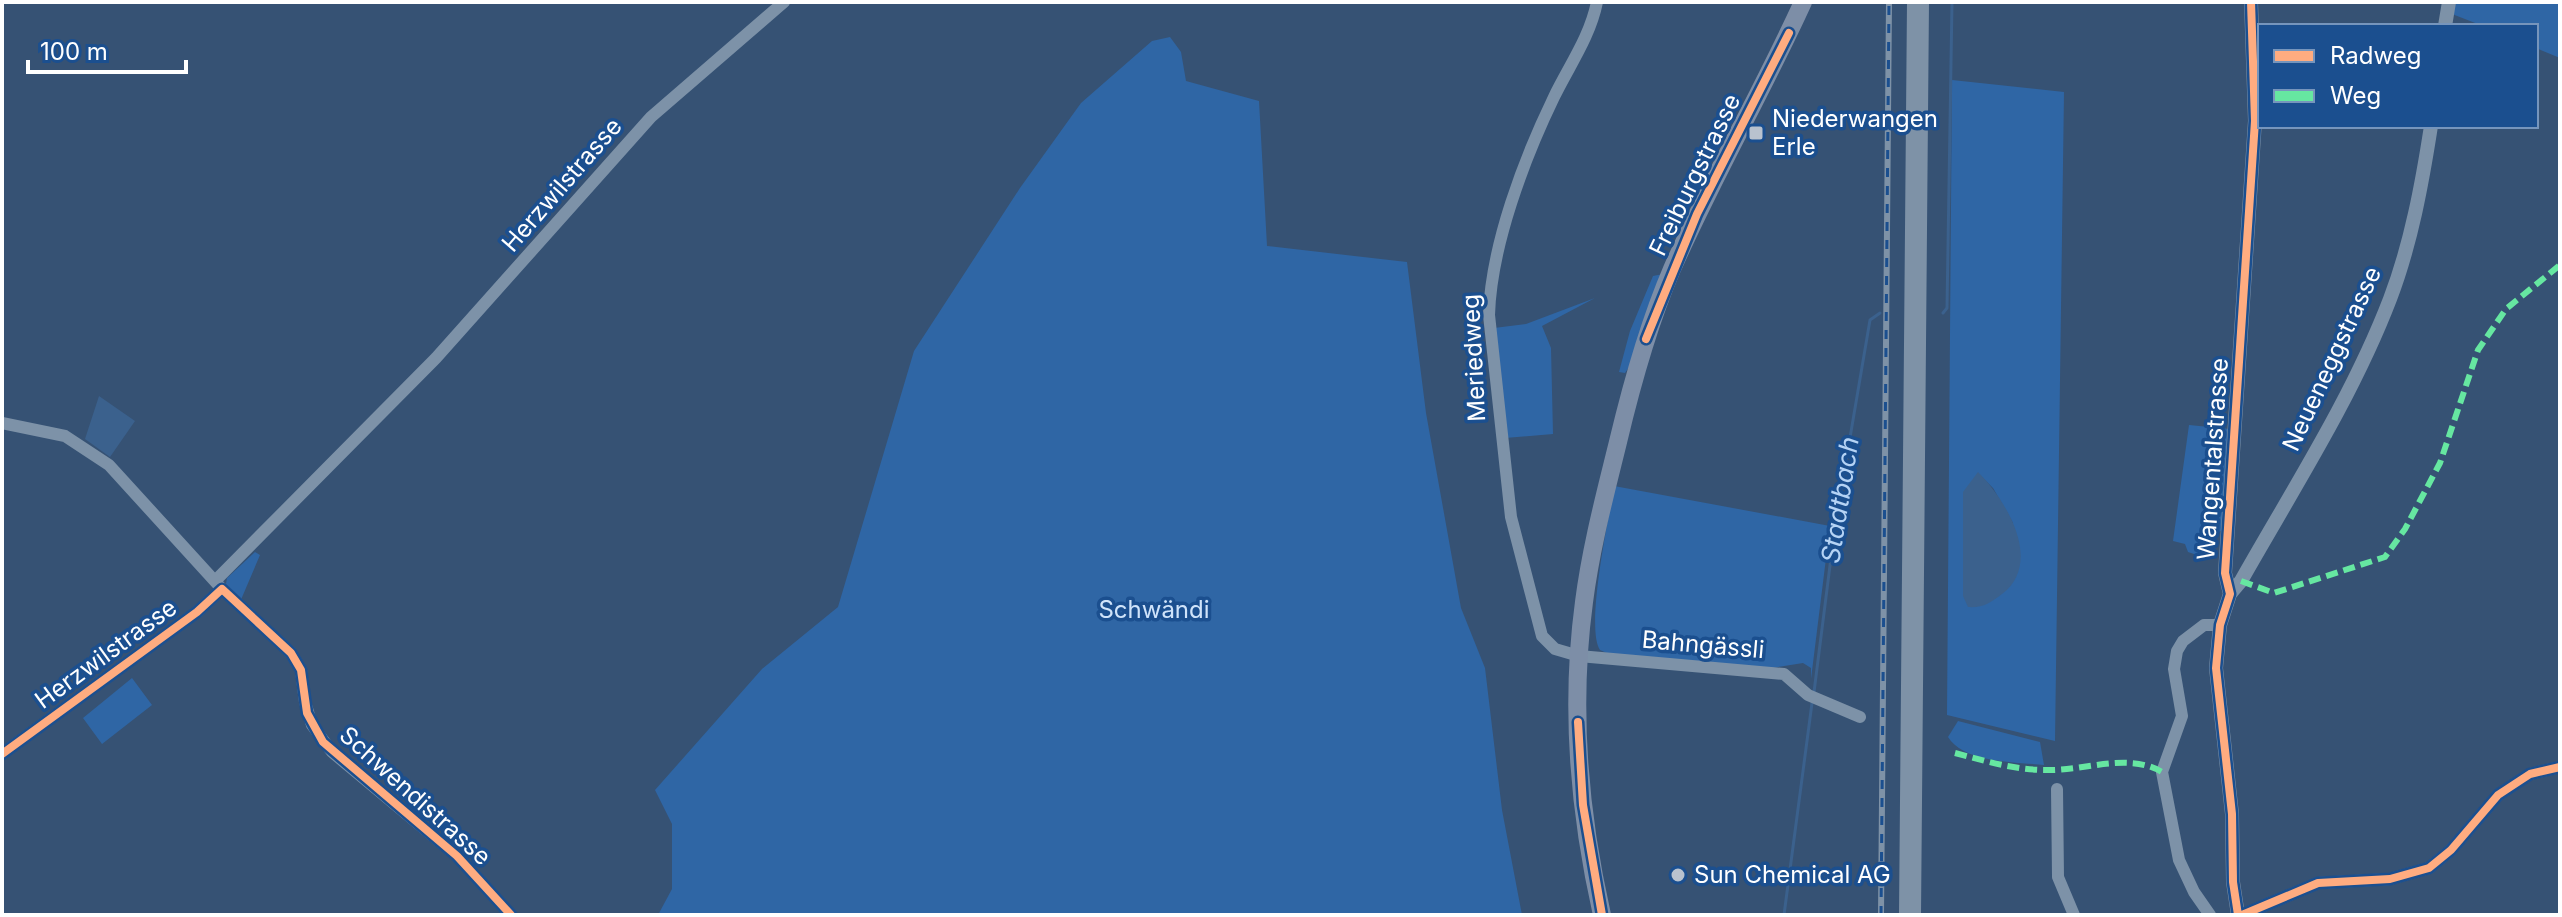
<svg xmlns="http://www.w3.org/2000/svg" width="2562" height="917" viewBox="0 0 2562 917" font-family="Inter,sans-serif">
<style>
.green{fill:#2f66a5;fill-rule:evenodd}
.water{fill:#3b618d}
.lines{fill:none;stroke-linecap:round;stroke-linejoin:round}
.stream{stroke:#3b618d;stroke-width:3}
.minor{stroke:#7d92a8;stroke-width:12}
.tertiary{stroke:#7d92a8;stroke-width:14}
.primary{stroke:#7d8ea7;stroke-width:18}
.motorway{stroke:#7e92a7;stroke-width:22}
.rail-casing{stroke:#7e92a7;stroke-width:6}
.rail{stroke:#1b4f8f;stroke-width:3;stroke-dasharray:9;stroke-linecap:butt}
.quiet{stroke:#66e7a1;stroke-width:6;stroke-dasharray:12 6;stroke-linecap:butt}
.cycleway-casing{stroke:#1b4f8f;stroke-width:13}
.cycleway{stroke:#ffac80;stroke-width:8}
.poi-dot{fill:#b9c2ce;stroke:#1b4f8f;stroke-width:3}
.labels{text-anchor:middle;stroke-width:7;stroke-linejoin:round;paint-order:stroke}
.poi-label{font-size:24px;fill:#fff;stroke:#1b4f8f;text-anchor:start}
.street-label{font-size:24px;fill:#fff;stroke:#1b4f8f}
.park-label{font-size:24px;fill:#cfe3fa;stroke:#1b4f8f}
.water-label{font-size:26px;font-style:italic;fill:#b5d3f5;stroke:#1b4f8f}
</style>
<rect width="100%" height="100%" fill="#365274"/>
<path class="green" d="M2454 2H2560V58L2536 48V26H2483L2452 14Z
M1170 37 1181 52 1186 81 1259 101 1267 246 1407 262 1426 413 1461 608 1485 668 1502 810 1522 915H658L672 889V824L655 790 762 669 838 607 914 351 1020 188 1081 103 1152 41Z
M1952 80 2064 92 2055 741 1947 715ZM1978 473 1993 488 2013 523 1963 596Z
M1663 274 1629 367 1625 373 1619 372 1630 331 1653 276Z
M1595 298 1542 326 1551 348 1553 434 1505 438 1494 328 1526 324Z
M2189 425 2230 429 2224 528 2206 543V558L2188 552 2185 544 2173 541Z
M1614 486 1830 526 1811 679V668L1803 663 1772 668 1609 654 1600 650C1585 628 1609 517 1614 486Z
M255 552 260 555 240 602 226 584 227 578Z
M132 678 152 705 102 744 83 718Z
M1958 721 2040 742 2044 765C2016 762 1964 763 1948 737Z"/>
<path class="water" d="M99 396 135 421 110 457 85 439Z
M1978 472C2006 500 2044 562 2002 594 1990 603 1983 608 1968 607L1963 596V492Z"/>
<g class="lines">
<path class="stream" d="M1943 313 1947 308 1952 2
M1814 692 1835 526 1870 320 1880 313
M1784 915 1812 703"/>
<path class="minor" d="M1597 2C1590 37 1569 66 1554 97 1524 159 1491 246 1489 315L1511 517 1542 636 1555 649 1579 656 1784 674 1808 695 1860 717
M2 423 65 436 109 465 222 589 291 653 301 670 305 702 312 725 332 752 457 856 511 915
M215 581 436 358 651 117 784 2
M2 754 197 612 222 589
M2057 789 2058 877 2074 915
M2210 915 2194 892 2179 860 2162 772 2182 716 2174 669 2177 651 2183 641 2204 625H2220
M2242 915 2318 883 2390 879 2429 868 2451 850 2498 795 2530 774 2560 767"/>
<path class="tertiary" d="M2445 26 2449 2
M2230 594 2241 581C2293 489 2352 398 2390 299 2411 244 2422 184 2431 126
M2238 915 2233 882 2232 814 2216 668 2220 625 2230 594 2225 573 2255 121 2251 2"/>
<path class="primary" d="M1602 915C1579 813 1570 706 1584 602 1591 547 1605 495 1618 442 1632 383 1648 325 1672 269 1712 178 1762 92 1803 2"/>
<path class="motorway" d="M1910 915 1918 2"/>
<g class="rail-casing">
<path id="rail" d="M1881 915 1889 2"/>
</g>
<use href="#rail" class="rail"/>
<path class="quiet" d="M2241 581 2274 593 2385 557 2405 529 2440 463 2478 350 2506 309 2560 265
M1955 753C1986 761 2014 770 2046 770 2085 771 2128 752 2162 772"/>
<g class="cycleway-casing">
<path id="cycleway" d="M1646 339 1697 214 1789 33
M1578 722 1583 805 1602 915
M2 754 197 612 222 589 291 653 301 670 307 713 323 742 457 856 511 915
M2238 915 2233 882 2232 814 2216 668 2220 625 2230 594 2225 573 2255 121 2251 2
M2242 915 2318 883 2390 879 2429 868 2451 850 2498 795 2530 774 2560 767"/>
</g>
<use href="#cycleway" class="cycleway"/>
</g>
<g class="poi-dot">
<rect x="1748" y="125" width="16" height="16" rx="4"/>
<circle cx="1678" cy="875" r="8"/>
</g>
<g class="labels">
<g class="poi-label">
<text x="1772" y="127">Niederwangen<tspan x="1772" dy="28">Erle</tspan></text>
<text x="1694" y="883">Sun Chemical AG</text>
</g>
<g class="street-label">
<text transform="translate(1695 175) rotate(-64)" y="8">Freiburgstrasse</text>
<text transform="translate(562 185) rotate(-49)" y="8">Herzwilstrasse</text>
<text transform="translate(1474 358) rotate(-93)" y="8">Meriedweg</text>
<text transform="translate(2332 359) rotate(-65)" y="8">Neueneggstrasse</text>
<text transform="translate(2213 459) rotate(-86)" y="8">Wangentalstrasse</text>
<text transform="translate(1703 645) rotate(5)" y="8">Bahngässli</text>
<text transform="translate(106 654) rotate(-36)" y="8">Herzwilstrasse</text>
<text transform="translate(415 796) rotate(42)" y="8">Schwendistrasse</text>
</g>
<g class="park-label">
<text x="1154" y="618">Schwändi</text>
</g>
<g class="water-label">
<text transform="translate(1840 500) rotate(-81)" y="9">Stadtbach</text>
</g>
</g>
<rect width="2562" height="917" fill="none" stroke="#ffffff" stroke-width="8"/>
<rect x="2258" y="24" width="280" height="104" fill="#1b4f8f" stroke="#7695bc" stroke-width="2"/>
<rect x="2274" y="50" width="40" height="12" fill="#ffac80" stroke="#7695bc" stroke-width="2"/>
<text x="2330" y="64" font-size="24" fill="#ffffff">Radweg</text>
<rect x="2274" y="90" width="40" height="12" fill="#66e7a1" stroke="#7695bc" stroke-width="2"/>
<text x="2330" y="104" font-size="24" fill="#ffffff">Weg</text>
<path d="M28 60v12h158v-12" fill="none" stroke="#ffffff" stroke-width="4"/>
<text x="40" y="60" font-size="24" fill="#ffffff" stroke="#1b4f8f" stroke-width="6" paint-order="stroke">100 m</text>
</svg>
